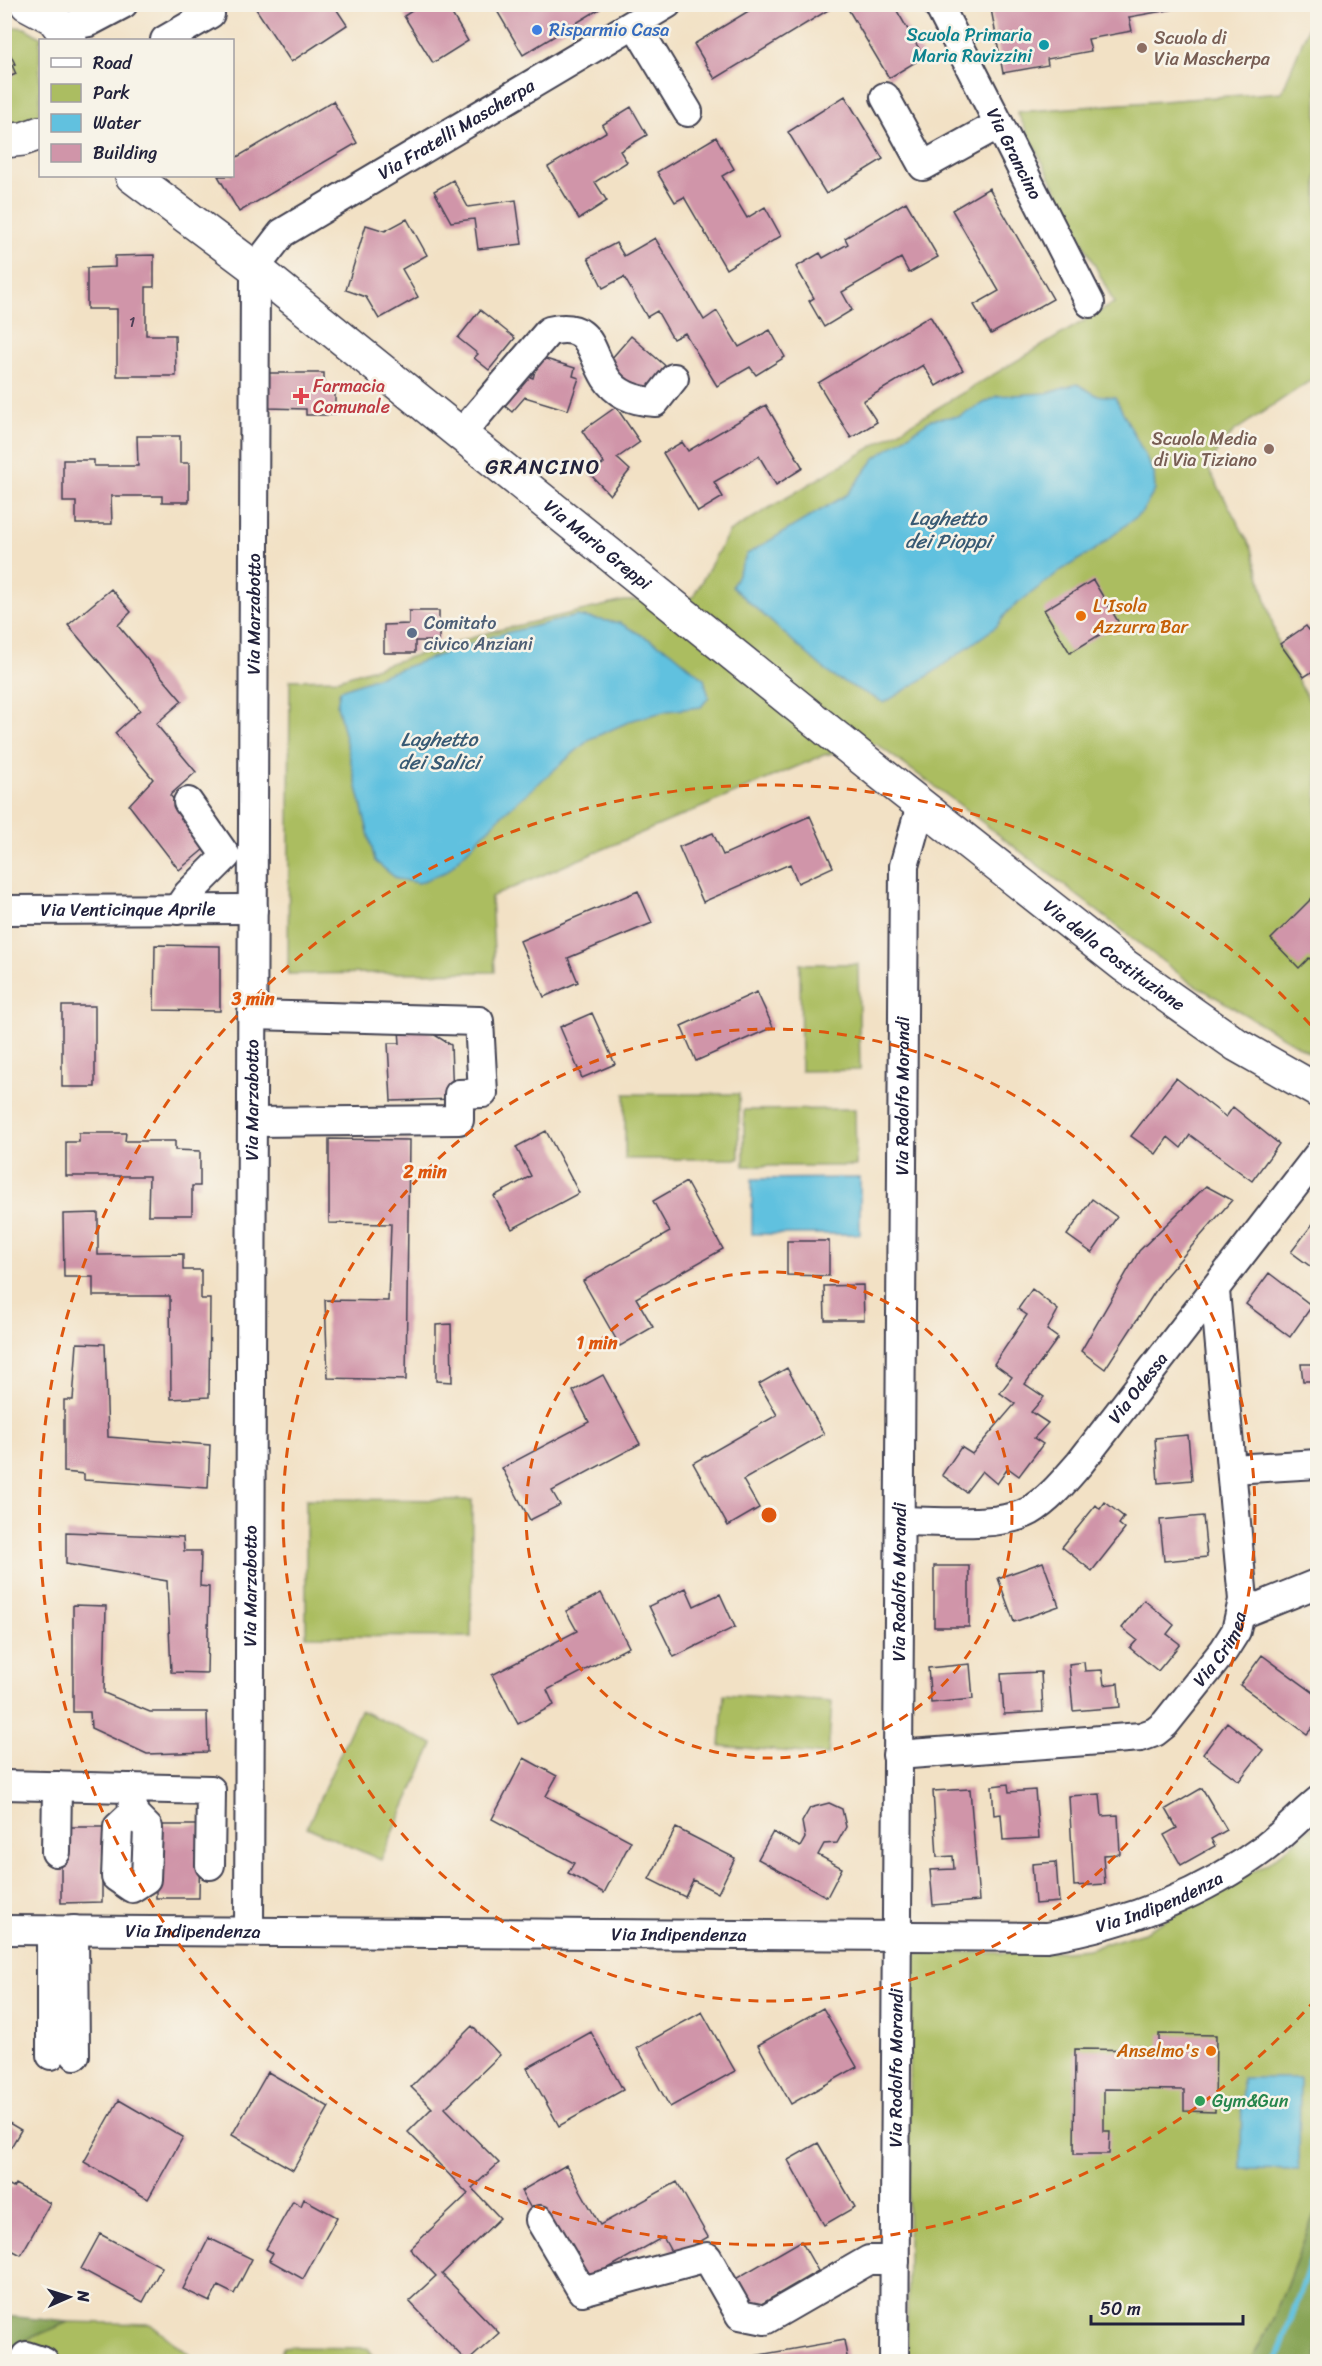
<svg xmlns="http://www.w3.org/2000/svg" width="1322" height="2366" viewBox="0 0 1322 2366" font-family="Sriracha,sans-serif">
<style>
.green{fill:#abbd61;stroke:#66704e;stroke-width:1.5}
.forest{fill:#88a457;stroke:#556349;stroke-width:1.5}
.water{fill:#61c1df;stroke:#42728d;stroke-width:1.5}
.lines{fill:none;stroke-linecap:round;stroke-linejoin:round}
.stream{stroke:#61c1df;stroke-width:6}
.building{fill:#d095a9}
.minor-casing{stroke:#413f50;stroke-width:32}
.major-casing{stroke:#413f50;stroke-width:36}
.minor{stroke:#fff;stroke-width:28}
.major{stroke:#fff;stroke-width:33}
.ring{fill:none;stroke:#de560e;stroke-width:3;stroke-dasharray:10 8}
.shop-dot{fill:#3f7fe0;stroke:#f7f3e8;stroke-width:2}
.culture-dot{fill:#0f9aa8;stroke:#f7f3e8;stroke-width:2}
.education-dot{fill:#8d6e63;stroke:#f7f3e8;stroke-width:2}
.health-dot{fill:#e0444e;stroke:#f7f3e8;stroke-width:2}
.food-dot{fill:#e8710a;stroke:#f7f3e8;stroke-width:2}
.service-dot{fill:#5c6f8a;stroke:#f7f3e8;stroke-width:2}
.leisure-dot{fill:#2e9e5b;stroke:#f7f3e8;stroke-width:2}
.labels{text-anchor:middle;stroke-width:5;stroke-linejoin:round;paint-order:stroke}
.number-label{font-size:15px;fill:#4e3f56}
.shop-label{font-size:18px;fill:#366cbe;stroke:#f7f3e8;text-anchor:start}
.culture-label{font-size:18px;fill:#0d838f;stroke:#f7f3e8;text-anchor:end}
.education-label{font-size:18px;fill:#785e54;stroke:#f7f3e8;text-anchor:start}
.street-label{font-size:18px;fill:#22223b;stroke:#f7f3e8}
.health-label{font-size:18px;fill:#be3a42;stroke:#f7f3e8;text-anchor:start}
.food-label{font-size:18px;fill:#c56008;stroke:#f7f3e8;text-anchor:start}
.service-label{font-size:18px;fill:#4e5e75;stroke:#f7f3e8;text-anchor:start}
.leisure-label{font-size:18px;fill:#27864d;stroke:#f7f3e8;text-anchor:start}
.water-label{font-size:20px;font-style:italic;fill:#385a74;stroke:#f7f3e8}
.quarter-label{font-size:21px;letter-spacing:1.5px;fill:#22223b;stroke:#f7f3e8}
.centre{fill:#de560e;stroke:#f7f3e8;stroke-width:3}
.ring-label{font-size:18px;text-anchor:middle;font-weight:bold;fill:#de560e;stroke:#f7f3e8;stroke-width:5;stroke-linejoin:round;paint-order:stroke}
</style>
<rect width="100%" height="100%" fill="#f7f3e8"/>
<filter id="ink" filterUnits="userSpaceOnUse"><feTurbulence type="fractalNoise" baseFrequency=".0167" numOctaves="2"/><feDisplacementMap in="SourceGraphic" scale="12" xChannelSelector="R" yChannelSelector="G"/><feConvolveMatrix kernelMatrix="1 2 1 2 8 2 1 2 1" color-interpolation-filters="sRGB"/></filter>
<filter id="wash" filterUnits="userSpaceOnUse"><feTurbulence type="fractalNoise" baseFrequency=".008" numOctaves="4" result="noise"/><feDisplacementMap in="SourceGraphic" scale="24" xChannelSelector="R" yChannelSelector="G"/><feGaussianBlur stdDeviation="1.35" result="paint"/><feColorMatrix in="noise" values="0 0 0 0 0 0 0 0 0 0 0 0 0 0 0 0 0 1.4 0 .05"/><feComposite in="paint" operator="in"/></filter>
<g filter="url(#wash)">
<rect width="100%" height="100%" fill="#f2e1c5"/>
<path class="green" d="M1317 5V376L1233 432 1207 466 1252 549 1278 644 1317 715V1057L1188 981 956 802 876 744 824 755 491 897 495 972 288 974 290 680 339 679 494 631 624 601 693 597 729 532 1114 303 1017 112 1282 92Z
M5 26 25 28 45 40H40V114L19 124H5Z
M858 964 860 1070 801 1071 800 964Z
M625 1094H739V1159H625Z
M855 1109 856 1166H744V1110Z
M306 1499 472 1500 471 1637 306 1636Z
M724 1694 832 1702 828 1755 720 1746Z
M360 1710 433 1744 381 1860 307 1827Z
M1317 1822V2207L1274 2317 1251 2361 907 2362 910 1956 920 1952 1042 1953 1088 1949 1144 1932 1269 1863Z
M69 2322 150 2324 197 2361 5 2362 23 2341Z
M293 2347 368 2348 377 2361 278 2362 283 2348Z"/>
<path class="forest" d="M1317 2207V2361H1251L1274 2317Z
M5 2316 69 2322 23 2341 5 2360Z"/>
<path class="water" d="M1077 384 1096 395 1115 397 1154 473 1155 490 1142 512 1096 549 1060 571 1008 611 997 626 928 676 884 703 832 676 732 587 747 554 848 494 875 458 932 419 960 416 997 396 1047 393Z
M577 616 620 623 672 652 704 679 709 697 701 707 667 711 633 720 590 739 504 813 447 871 419 883 397 879 375 861 337 705 340 690 497 635Z
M860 1178V1234H752V1179Z
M1242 2078H1300L1299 2170 1241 2169Z"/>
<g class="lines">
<path class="stream" d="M1276 2362 1318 2241"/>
</g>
<g id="blocks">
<path class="building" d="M257 4H333L347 25 291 62 254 6Z
M412 4H446L468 41 433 63 404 16 415 9Z
M493 4H608L523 55Z
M760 4H838L715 79 694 44Z
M845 4H893L924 57 889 78Z
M1015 4H1191V6L1129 17 1132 31 1088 39 1091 51 1047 59 1048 65 1003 73 991 9Z
M4 41 15 64 12 65 16 74 4 79Z
M845 96 883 159 826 194 788 132Z
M333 101 357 143 239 212 218 176H232V160Z
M631 107 647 135 620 151 627 162 595 182 607 201 579 219 548 167 606 132 602 125Z
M716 137 734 169 722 176 747 218 765 207 781 236 726 269 684 197 675 202 657 172Z
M453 180 468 207 516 200 522 244 478 249 474 219 451 222 434 191Z
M989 188 1053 299 991 334 974 305 999 291 952 210Z
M906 202 938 257 909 273 901 258 842 292 852 310 824 327 809 301 814 298 796 267 820 253 823 258 848 244 845 238Z
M407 219 427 255 402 269 418 297 379 319 366 297 346 290 366 225 385 231Z
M655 238 704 320 717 311 739 347 770 330 785 357 756 375 750 367 717 386 685 333 673 339 657 311 647 317 624 277 603 288 588 258 616 243 624 256Z
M154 255V287H146V335H175L176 376H117V309H87V268L115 267V256Z
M480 310 515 338 489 370 474 358 478 354 458 338Z
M930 316 963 370 936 386 923 365 863 401 877 422 851 438 818 383Z
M631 336 669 369 644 399 605 366Z
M539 357 575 368 573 376 579 378 568 410 525 397 512 412 499 401 522 374 533 378Z
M268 373H324V384L335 385V415H306V409L268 408Z
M766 405 803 468 776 485 759 456 714 482 723 497 698 512 663 453 682 442 688 451Z
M616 407 640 442 617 458 630 470 610 495 590 474 604 463 582 431Z
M137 436H180V463H189V502H162V496H111L112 524H76V502H63V460H94V466H138Z
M1093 580 1119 623 1070 653 1044 610Z
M111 589 131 612 118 625 182 701 156 724 196 772 170 795 210 844 179 870 129 805 153 779 115 733 140 710 68 625Z
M409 611H439V641H415V653H384V625L409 624Z
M1318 624V668L1304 677 1280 644 1306 626 1309 630Z
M810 816 833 867 798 883 790 864 703 902 679 847 713 833 723 855Z
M638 891 652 923 568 958 578 982 544 997 520 941Z
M1313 897 1318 902V966L1309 958 1299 968 1271 939Z
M155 945 220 946V1011L154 1010Z
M757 992 773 1027 696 1061 681 1026Z
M62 1006H95V1087H62Z
M592 1013 615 1064 582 1078 560 1027Z
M425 1029 451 1045 453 1099 391 1101 388 1043H400L399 1030Z
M1176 1078 1226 1117 1233 1107 1279 1144 1252 1181 1190 1135 1181 1148 1168 1137 1156 1154 1131 1136Z
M546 1131 579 1193 512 1229 494 1196 531 1176 516 1147Z
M79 1133H126L125 1141H175V1150L200 1151V1186H192V1215H148L149 1176H66V1142H79Z
M329 1139 409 1140 406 1380 328 1378 325 1300 388 1301 391 1224 329 1223Z
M686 1182 723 1249 636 1298 653 1327 620 1346 583 1281 670 1232 653 1201Z
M1206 1186 1232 1200 1164 1278 1105 1369 1081 1351 1139 1251Z
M1092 1199 1117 1217 1092 1253 1067 1235Z
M98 1213V1255L183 1254V1270H201V1299H210L209 1397 171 1399 170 1296H93V1277H64L63 1214Z
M1315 1221 1318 1223V1272L1291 1252Z
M787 1241H829V1276L787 1275Z
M1269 1273 1312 1306 1290 1337 1246 1304Z
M863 1285 864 1320H825L824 1286Z
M1032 1289 1058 1310 1047 1330 1058 1338 1025 1384 1044 1397 1031 1412 1048 1423 1034 1438 1043 1444 1019 1476 1008 1468 997 1484 982 1471 966 1492 942 1475 961 1447 972 1454 1015 1404 1000 1393 1012 1377 994 1364 1027 1315 1018 1309Z
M451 1324 452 1382 436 1381V1325Z
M77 1343 105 1344 108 1437 210 1445 208 1488 84 1480V1474L64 1472V1400H73Z
M1301 1364H1318V1381H1303Z
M787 1368 824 1434 743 1480 759 1508 728 1526 693 1463 777 1415 759 1384Z
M603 1375 640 1444 552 1491 560 1505 530 1520 502 1468 589 1422 573 1391Z
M1188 1435 1192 1480 1158 1483 1155 1438Z
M1105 1502 1124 1517 1119 1524 1125 1529 1092 1571 1062 1547 1096 1505 1100 1509Z
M1203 1516 1207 1557 1164 1561 1160 1520Z
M66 1532 183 1537 184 1551H201L200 1586 209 1587 207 1673 171 1672 167 1581 66 1564Z
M1043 1562 1059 1606 1014 1622 998 1578Z
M934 1566H969V1627H934Z
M686 1588 694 1606 720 1594 735 1627 674 1657 649 1606Z
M601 1593 629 1647 547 1690 554 1705 518 1724 492 1675 577 1631 566 1611Z
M1144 1600 1174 1625 1167 1634 1180 1644 1158 1671 1130 1648 1137 1640 1122 1628Z
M73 1605 106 1606 104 1693 150 1712H207L208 1752 147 1754 91 1728 90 1712H73Z
M1262 1655 1318 1696V1721L1307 1734 1240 1685Z
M1084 1662 1085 1671 1102 1670 1104 1685 1118 1683 1120 1707 1073 1711 1069 1664Z
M970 1664 973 1699 931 1703 928 1668Z
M1041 1672 1043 1712 1004 1714 1001 1674Z
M1227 1722 1263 1750 1239 1781 1203 1754Z
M524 1758 557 1776 546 1796 631 1841 604 1893 568 1873 574 1863 492 1819Z
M1008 1784 1009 1792 1035 1790 1039 1838 1003 1840 1001 1814 994 1815 992 1786Z
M1202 1788 1227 1830 1211 1839 1215 1846 1181 1865 1164 1835 1177 1828 1166 1809Z
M970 1789 979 1901 933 1905 930 1870 954 1869 953 1856 937 1857 933 1791Z
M1100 1794 1102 1816 1118 1815 1120 1854 1103 1855 1105 1884 1074 1886 1069 1796Z
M829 1803 842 1809 846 1827 837 1843 824 1844 818 1855 842 1868 827 1897 758 1859 773 1832 800 1847 805 1838 802 1822 810 1808Z
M152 1825H200L199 1898H156V1851Z
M61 1827H108L109 1854H102V1902L61 1903Z
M676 1828 735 1858 718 1893 693 1880 685 1897 649 1879Z
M1056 1862 1059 1902 1035 1904 1032 1864Z
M823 2008 857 2067 791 2104 758 2045Z
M702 2012 735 2071 670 2107 637 2048Z
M472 2026 500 2055 445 2108 499 2163 472 2188 500 2218 442 2274 499 2333 467 2362 409 2301 436 2276 410 2249 468 2194 408 2132 432 2108 411 2087Z
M591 2032 623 2090 559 2126 527 2068Z
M1159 2034 1216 2035 1215 2112 1184 2111V2090L1104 2089V2131H1110L1109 2154H1074L1075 2049 1159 2050Z
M268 2072 329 2107 293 2170 232 2135Z
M119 2100 183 2137 148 2199 84 2162Z
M4 2120 21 2130 4 2159Z
M818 2143 855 2207 824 2225 788 2160Z
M566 2165 600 2225 677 2182 708 2237 674 2257 663 2237 584 2282 533 2212 521 2191Z
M4 2183 13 2188 15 2184 50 2203 21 2255 4 2246Z
M304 2199 337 2217 303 2279 269 2260 273 2253 266 2249 293 2201 301 2206Z
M100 2234 162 2267 143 2302 81 2269Z
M209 2238 252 2259 234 2294 218 2286 210 2302 183 2289Z
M801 2241 818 2271 749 2311 732 2281Z
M844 2340 848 2362H731V2360Z"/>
</g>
</g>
<g filter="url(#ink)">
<use href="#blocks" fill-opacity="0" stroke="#413f50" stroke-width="1.5"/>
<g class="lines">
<g class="minor-casing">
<g id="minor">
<path id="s1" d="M938 4 1090 303"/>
<path d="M635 24 688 112"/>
<path d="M62 27 89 22 123 4"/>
<path d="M165 40 210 14 205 4"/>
<path d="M885 97 923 166 999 124"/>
<path d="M461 434 549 331C593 321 589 351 606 378 617 395 636 401 655 402L674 378"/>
<path id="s2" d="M4 910 253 909"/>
<path d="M177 910 188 894 226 856 188 802"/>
<path d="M252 1122 459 1120V1094L483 1093 479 1021 252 1015"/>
<path d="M1232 1469 1318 1464"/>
<path id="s3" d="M900 1521C935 1521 999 1528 1030 1511 1050 1499 1065 1480 1080 1463L1318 1155"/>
<path d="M1241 1614 1318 1583"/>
<path id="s4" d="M897 1755 1141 1737 1155 1732 1165 1724 1224 1650 1236 1631 1243 1600 1215 1291"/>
<path d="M4 1785 211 1790 210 1865"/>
<path d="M132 1788 133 1813 118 1827 116 1877 132 1888 146 1879 148 1828 133 1813"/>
<path d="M56 1852 57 1786"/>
<path id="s5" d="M4 1930 1047 1937C1125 1924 1202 1895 1266 1847 1284 1833 1300 1816 1318 1801"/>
<path d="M51 1930V2055"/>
<path d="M74 1930 75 2055"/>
<path id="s6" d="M249 1931 255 268 282 233 667 4"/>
<path d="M540 2220 582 2291 707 2257 740 2315 765 2320 869 2260H895"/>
<path d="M24 2362 26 2356 44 2362"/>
<path id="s7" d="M894 2362 904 866 921 805"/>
</g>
</g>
<g class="major-casing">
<g id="major">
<path d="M27 4 53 18 70 40"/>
<path d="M4 141 23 139 40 133"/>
<path id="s8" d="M132 176 255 268 884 776 1125 966 1237 1045 1318 1091"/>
</g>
</g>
<use href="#minor" class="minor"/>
<use href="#major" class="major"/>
</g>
</g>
<g class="ring">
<circle cx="769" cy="1515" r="243"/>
<circle cx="769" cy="1515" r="486"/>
<path d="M1316 1999A730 730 0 1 1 1316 1031"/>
</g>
<circle class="shop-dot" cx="537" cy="30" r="6"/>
<circle class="culture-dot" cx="1044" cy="45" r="6"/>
<g class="education-dot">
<circle cx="1142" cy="48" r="6"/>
<circle cx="1269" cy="449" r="6"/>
</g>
<path class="health-dot" d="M298 387h6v6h6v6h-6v6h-6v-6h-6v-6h6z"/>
<g class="food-dot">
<circle cx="1081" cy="616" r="6"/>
<circle cx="1211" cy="2051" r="6"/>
</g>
<circle class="service-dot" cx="412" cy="633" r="6"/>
<circle class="leisure-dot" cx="1200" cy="2101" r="6"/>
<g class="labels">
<g class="number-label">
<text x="132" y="327">1</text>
</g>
<g class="shop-label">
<text x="549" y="36">Risparmio Casa</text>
</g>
<g class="culture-label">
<text x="1032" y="41">Scuola Primaria<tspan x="1032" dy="21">Maria Ravizzini</tspan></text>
</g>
<g class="education-label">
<text x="1154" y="44">Scuola di<tspan x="1154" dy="21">Via Mascherpa</tspan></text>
<text x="1257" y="445" text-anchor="end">Scuola Media<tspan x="1257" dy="21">di Via Tiziano</tspan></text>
</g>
<g class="street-label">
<text dy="6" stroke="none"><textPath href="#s6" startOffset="1910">Via Fratelli Mascherpa</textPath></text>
<text dy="6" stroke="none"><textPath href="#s1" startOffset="168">Via Grancino</textPath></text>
<text dy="6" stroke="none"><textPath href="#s8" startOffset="594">Via Mario Greppi</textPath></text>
<text dy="6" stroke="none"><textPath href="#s6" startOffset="1317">Via Marzabotto</textPath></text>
<text dy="6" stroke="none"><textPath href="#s2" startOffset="124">Via Venticinque Aprile</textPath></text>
<text dy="6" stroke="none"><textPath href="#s8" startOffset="1254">Via della Costituzione</textPath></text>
<text dy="6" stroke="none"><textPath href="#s7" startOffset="1266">Via Rodolfo Morandi</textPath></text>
<text dy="6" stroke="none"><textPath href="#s6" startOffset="831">Via Marzabotto</textPath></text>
<text dy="6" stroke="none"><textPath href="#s3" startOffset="296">Via Odessa</textPath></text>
<text dy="6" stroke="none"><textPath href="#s7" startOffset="780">Via Rodolfo Morandi</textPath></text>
<text dy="6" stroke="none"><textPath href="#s6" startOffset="345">Via Marzabotto</textPath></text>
<text dy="6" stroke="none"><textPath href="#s4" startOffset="366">Via Crimea</textPath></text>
<text dy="6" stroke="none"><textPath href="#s5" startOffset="1161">Via Indipendenza</textPath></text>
<text dy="6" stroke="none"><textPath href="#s5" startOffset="189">Via Indipendenza</textPath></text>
<text dy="6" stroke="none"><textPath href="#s5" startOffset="675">Via Indipendenza</textPath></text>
<text dy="6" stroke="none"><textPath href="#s7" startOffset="294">Via Rodolfo Morandi</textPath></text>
</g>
<g class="health-label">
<text x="313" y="392">Farmacia<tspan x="313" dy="21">Comunale</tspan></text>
</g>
<g class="food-label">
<text x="1093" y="612">L'Isola<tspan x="1093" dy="21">Azzurra Bar</tspan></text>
<text x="1199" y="2057" text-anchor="end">Anselmo's</text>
</g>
<g class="service-label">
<text x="424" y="629">Comitato<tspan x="424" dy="21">civico Anziani</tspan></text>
</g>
<g class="leisure-label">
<text x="1212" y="2107">Gym&amp;Gun</text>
</g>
<g class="water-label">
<text x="948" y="525">Laghetto<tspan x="948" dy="23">dei Pioppi</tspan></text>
<text x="439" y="746">Laghetto<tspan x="439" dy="23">dei Salici</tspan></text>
</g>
<g class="quarter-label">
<text x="543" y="474">GRANCINO</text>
</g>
</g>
<circle cx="769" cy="1515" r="9" class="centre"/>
<g class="ring-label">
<text x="253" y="1005">3 min</text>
<text x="425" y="1178">2 min</text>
<text x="597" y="1349">1 min</text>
</g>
<rect width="1322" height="2366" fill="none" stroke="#f7f3e8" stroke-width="24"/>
<rect x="39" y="39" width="195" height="138" fill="#f7f3e8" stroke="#a29fa3" stroke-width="1.5"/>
<rect x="51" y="58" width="30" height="9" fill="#ffffff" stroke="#a29fa3" stroke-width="1.5"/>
<text x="93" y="69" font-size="18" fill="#22223b">Road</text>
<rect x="51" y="84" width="30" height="18" fill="#abbd61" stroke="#a29fa3" stroke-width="1.5"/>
<text x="93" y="99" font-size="18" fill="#22223b">Park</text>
<rect x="51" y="114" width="30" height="18" fill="#61c1df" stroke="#a29fa3" stroke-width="1.5"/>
<text x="93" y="129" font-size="18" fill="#22223b">Water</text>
<rect x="51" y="144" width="30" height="18" fill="#d095a9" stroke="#a29fa3" stroke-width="1.5"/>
<text x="93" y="159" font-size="18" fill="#22223b">Building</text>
<g transform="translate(69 2297) rotate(87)" stroke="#f7f3e8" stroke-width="4.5" paint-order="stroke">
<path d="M0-4.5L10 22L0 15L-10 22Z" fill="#22223b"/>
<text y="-9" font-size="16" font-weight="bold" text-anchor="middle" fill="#22223b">N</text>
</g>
<path d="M1091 2315v9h152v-9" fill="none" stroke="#22223b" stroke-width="3"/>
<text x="1100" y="2315" font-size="18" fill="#22223b" stroke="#f7f3e8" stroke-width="4.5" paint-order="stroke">50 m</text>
</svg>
